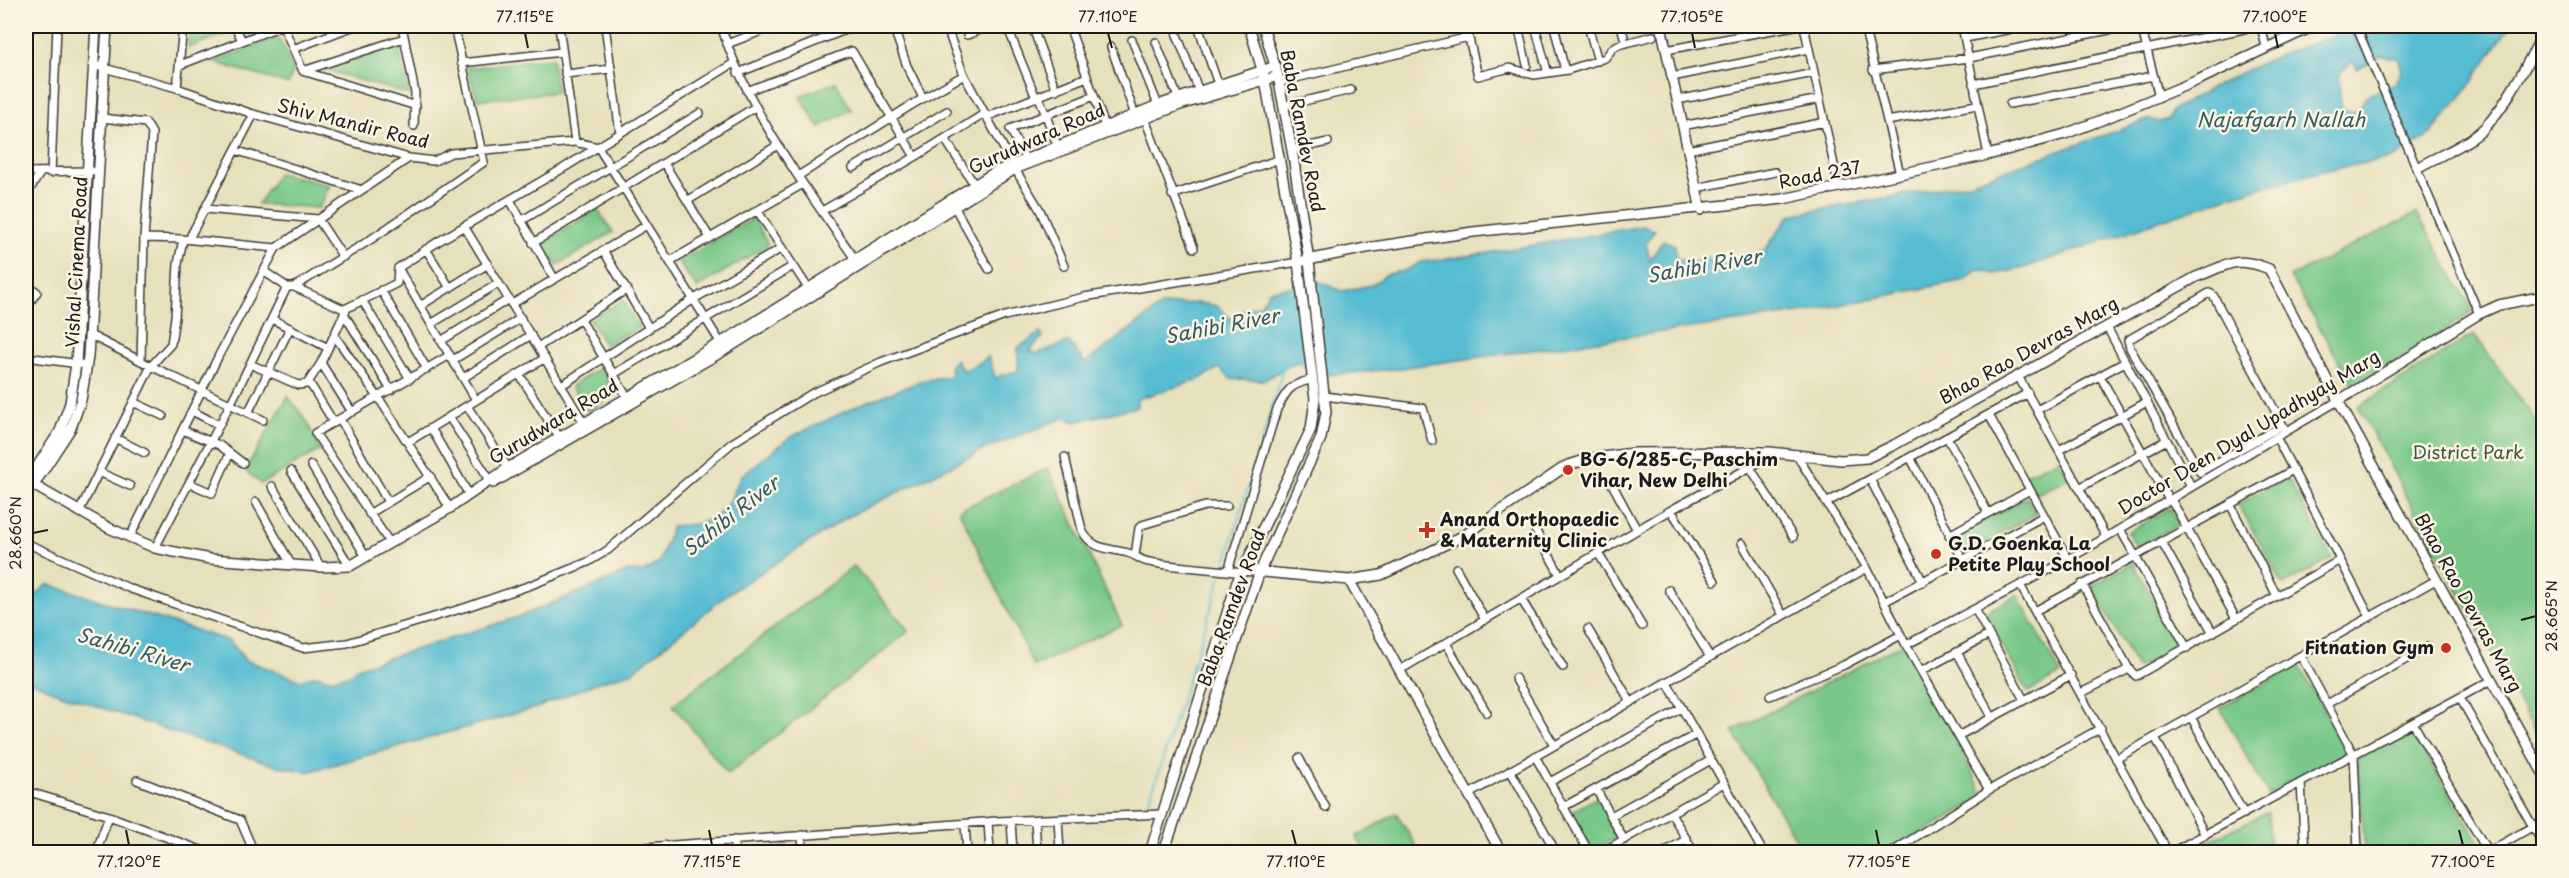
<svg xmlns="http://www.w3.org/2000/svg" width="2569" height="878" viewBox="0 0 2569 878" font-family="'Playpen Sans',sans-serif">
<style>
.green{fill:#79c889;stroke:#4a7252;stroke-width:1.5}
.water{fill:#54bcd1;stroke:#386c76;stroke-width:1.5;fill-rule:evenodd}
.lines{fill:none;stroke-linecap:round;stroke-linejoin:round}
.stream{stroke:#54bcd1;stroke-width:2}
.minor-casing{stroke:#3a3934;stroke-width:10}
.tertiary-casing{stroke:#3a3934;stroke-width:12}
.minor{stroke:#fff;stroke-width:7}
.tertiary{stroke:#fff;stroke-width:9}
.ticks{fill:none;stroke:#1c1c1c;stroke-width:2}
.poi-dot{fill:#c8321e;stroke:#fcf5e5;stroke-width:2}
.labels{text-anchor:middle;stroke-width:5;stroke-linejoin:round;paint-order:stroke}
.street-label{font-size:18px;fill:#1c1c1c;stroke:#fcf5e5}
.park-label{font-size:18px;fill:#3d5842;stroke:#fcf5e5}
.poi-label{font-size:18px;font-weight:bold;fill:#1c1c1c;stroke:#fcf5e5;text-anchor:start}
.water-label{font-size:20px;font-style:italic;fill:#325c64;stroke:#fcf5e5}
.neatline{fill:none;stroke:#1c1c1c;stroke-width:2}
.ticks-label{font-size:15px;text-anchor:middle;fill:#1c1c1c}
</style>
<rect width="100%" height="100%" fill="#fcf5e5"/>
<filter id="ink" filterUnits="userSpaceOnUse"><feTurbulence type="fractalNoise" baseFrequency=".0167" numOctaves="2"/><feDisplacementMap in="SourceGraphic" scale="12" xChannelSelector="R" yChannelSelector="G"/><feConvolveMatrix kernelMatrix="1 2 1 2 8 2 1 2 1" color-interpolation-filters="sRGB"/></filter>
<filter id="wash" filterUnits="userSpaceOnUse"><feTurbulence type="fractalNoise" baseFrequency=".008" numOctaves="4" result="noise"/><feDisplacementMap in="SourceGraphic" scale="24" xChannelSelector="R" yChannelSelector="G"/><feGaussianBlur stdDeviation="1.35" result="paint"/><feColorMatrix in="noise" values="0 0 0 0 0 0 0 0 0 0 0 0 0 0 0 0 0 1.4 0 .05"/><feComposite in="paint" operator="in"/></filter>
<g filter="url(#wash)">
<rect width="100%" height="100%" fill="#e7e0bc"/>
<path class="green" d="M190 26H247L188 48Z
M278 37 294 68 288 84 213 62Z
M398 46 410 95 323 69Z
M552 58 557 92 477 100 467 68Z
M836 82 851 110 819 127 800 96Z
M278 173 330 185 319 208 258 204Z
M597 209 613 232 556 266 541 245Z
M2417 213 2473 311 2356 390 2290 277Z
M754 218 768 245 697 288 678 262Z
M623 300 639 328 605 345 589 320Z
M2474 334 2543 431V747L2358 407Z
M601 367 615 394 588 412 571 386Z
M288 396 307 422 320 450 261 484 245 470Z
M2059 459 2069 478 2035 495 2024 475Z
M1048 468 1122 625 1034 666 959 510Z
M2287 477 2332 558 2283 585 2238 504Z
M2027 497 2036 514 1967 552 1958 535Z
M2170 508 2179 524 2137 548 2128 532Z
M2133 563 2178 645 2137 668 2091 586Z
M854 566 909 631 728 774 673 705Z
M2017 595 2061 674 2028 692 1984 613Z
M1908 641 1984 797 1903 844 1909 852H1796L1801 849 1733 731Z
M2299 665 2347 752 2268 795 2220 708Z
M2410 729 2485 852H2365L2357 758Z
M1596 798 1618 837 1593 851 1571 812Z
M2268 812 2270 852H2186Z
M1396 813 1420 852H1366L1356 837Z"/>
<path class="water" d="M2354 26H2510L2472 82 2431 134 2394 158 2327 170 2234 195 2021 269 1994 274 1978 269 1965 280 1800 313 1394 369 1329 375 1296 362 1265 380 1231 379 1219 368 1198 380 1137 399V407L1074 422 1064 418 985 449 846 518 729 593 632 672 596 683 539 707 308 772 277 766 173 732 50 690 26 679V604L48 584 230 641 245 660 300 680 316 675 329 679 349 675 357 668 521 616 609 580 627 571 643 572 659 563 672 526 697 524 717 516 730 501 741 476 789 438 859 405 924 380 951 376 950 365 956 359 963 371 983 361 988 356 996 379 1001 375 1018 371V348L1040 333 1043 337 1030 350 1036 354 1069 342 1085 363 1162 305 1199 303 1217 306 1231 319 1245 309 1260 305 1270 290 1320 282 1342 291 1372 285 1387 274 1404 271 1421 262 1488 253 1642 226 1655 230 1646 243 1650 260 1663 240 1675 245 1676 259 1698 262 1707 257 1715 266 1765 250 1790 215 1969 183 2150 119 2159 122 2169 119 2172 110C2207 90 2242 71 2280 55 2305 45 2331 39 2354 26ZM2381 56 2398 58 2402 70 2396 83 2366 96 2358 111 2348 112 2340 105V73L2353 61 2357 69Z"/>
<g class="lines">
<path class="stream" d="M1225 565 1284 366
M1147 808 1221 577"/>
</g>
</g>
<g filter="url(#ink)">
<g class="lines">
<g class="minor-casing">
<path id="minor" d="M235 26 242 41
M283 26 303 71 404 38
M402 26 415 93 414 126
M559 26 575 142
M605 26 620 133
M721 26C749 113 805 187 857 262
M893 26 907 66 923 98
M946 26 964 75 1015 169 1040 210 1064 266
M1007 26 1036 98
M1032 26 1056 90
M1069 26 1106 129
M1198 26 1218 84
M1466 26 1478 76 1510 68 1534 75 1568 70 1605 58 1613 48 1618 45 1653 36
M1518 26 1527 65
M1535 26 1547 70
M1554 26 1564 67
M1588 26 1598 61
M1621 26 1624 37
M1804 26 1839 188
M1864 26 1900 174
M1962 26 1988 155
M2141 26 2159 97
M2261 26 2266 47
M2356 26 2479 314
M1865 32 1894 26
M967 35 990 26
M1177 35 1199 91
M1965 38 2027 26
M1132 40 1158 105
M1156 42 1178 98
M727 44 775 26
M1111 47 1135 115
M293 49 354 26
M1666 50 1794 26
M461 63 562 52
M93 65 177 88 250 113 409 158 434 161 451 153 575 142 598 147 722 345
M180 65 281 26
M1873 70 1969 58 2129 26
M303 71 416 106
M738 73 855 26
M565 74 611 69
M1672 77 1809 49
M1279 82 1469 37
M1973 84 2259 26
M177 88 183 26
M747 91 852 51 915 157 984 114
M1039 97 1057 145
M1677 100 1814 73
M2010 104 2153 76
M1283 106 1351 90
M986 117 1087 77
M102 118 146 123 152 133 144 238 141 361
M1145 119 1194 248
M1887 121 1977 105
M1682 126 1820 99
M945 139 974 184
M235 150 362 190
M1292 150 1328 142
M1687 150 1825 122
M1025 158 1010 129 1094 96
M664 163 710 238
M853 168 947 111
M26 172 92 171
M51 173 57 26
M798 176 910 106 964 75
M1696 188 1775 172
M26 195 41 172
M1172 195 1280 159
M510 200 554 278
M687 201 778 145
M954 206 989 269
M205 209 318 219 343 257
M757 210 808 288
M822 211 915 157
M521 221 700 113
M464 226 584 423
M191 235 254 114
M144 238 183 239 276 248
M183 239 178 264 175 317 171 344 151 366 263 420
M533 243 755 107
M426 249 450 288
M603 250 649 328
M670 261 803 184
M398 268 476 400
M265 272 287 287
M26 284 37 292 26 308
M287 287H294L370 240 484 162 454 26
M294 287 346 310
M381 290 427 369
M362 300 410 379
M512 304 647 225
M420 306 488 264
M344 314 391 390
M272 319 328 348
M581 320 627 397
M431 324 499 283
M2107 327 2191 486
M334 335 378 397 450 508
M441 341 509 299
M538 347 627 289
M26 357 87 365
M453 360 521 318
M321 363 352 412
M250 364 298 385 307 384 321 363 347 308 397 283 398 268 439 241 562 169 734 63
M519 374 559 437
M614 374 793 266
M2018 376 2106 537
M2100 376 2169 500
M463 378 531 335
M309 382 334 423
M562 385 694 299 782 248
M1324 396 1423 408 1432 441
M133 402 163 416
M467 406 508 468
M2037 410 2125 362
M192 411 219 425
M248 413 290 328
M1989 415 2068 559
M449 417 490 480
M340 419 388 502
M2283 425 2200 472 2130 348 2128 340 2209 293 2213 295 2286 431
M431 428 469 495
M182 430 219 445 243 463
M1947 437 1988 513
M2276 437 2370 617
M115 438 145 453
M408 442 545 358
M2059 450 2147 402
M1796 454 1867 568 1906 645 1989 790
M1065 457 1082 530C1091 550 1109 548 1128 553 1136 555 1141 561 1149 562 1179 568 1210 568 1241 573
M1910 457 1963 560
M311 465 366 557
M1750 467 1793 537
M291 471 350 566
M99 472 130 486
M1870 479 1923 582
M189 483 212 493 230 453
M1612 484 1637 530
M272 486 321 567
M2079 488 2167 440
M2171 499 2236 619
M256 502 292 566
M1826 503 2028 393
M2230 504 2277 596
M1671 510 1715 581
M79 512 151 366 90 335
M369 514 431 476
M1533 526 1560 575
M2120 529 2187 648
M1949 535 2030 490
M130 537 219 355 276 248 409 158
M2161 541 2213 633
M26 543 131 589 303 648 347 643 467 607 531 585 588 562 608 550 732 443 811 394 881 362 1005 316 1084 297 1298 262
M390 543 315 433 450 355
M1742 543 1783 615
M155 548 236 393 287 287
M1598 553 1642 626
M1135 555 1139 528 1142 525 1205 506H1227
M1456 568 1485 620
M1228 571 1277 409C1288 388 1290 385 1313 379
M2082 584 2129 669 2136 676 2340 560
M2020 585 2168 852
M1669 590 1710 657
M1521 599 1563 667
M1884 602 2044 516
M1975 609 2024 700
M2035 611 2293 470
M1588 629 1630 701
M1446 643 1487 713
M1906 645 2062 563 2338 401
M1957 652 1992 717
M2301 656 2354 755 2358 852
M1400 670 1671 510 1767 458 1770 452
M1921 671 1989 635
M1515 678 1554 745
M1667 682 1763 852
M2081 693 2129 669
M1770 696 1844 665 1901 635
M2460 698 2544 846
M2327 704 2428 647
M2191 717 2244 814
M2413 723 2488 852
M1958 736 2071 675
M2155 737 2205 835
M1535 756 1589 852
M1299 758 1326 808
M2116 759 2436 580
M1510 770 1556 852
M137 780 240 820 254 852
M1550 782 1682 708
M2301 783 2305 852
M1596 789 1624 840
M26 791 109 816 206 852
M1469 794 1867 568
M26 802 30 794
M1563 807 1697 734
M1671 813 1694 852
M1611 816 1711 760
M1058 819 1060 852
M1035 820 1037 852
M1011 821 1013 852
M988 822 990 852
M965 824 967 852
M802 835 803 852
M734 840V852
M704 843 705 852
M96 852 109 816
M579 852 997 821 1163 814
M1602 852 1724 783
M1664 852 1687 839
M1892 852 1989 790 2101 728
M2172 852 2492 680
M2488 852 2544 820"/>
</g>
<g class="tertiary-casing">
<path id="tertiary" d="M1661 26 1701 210
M2417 168C2439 155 2471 144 2488 124 2511 98 2526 64 2544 33
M1298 262 1366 248 1473 232 1783 199 1988 155 2065 134 2104 119 2196 81 2314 26
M2338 401 2479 314 2499 305 2544 296
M26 481 109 528 155 548 210 559 321 567 350 566 450 508 508 468 737 333 995 172 1158 105 1276 66
M27 482 60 431 70 403 76 364 96 26
M493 483 725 350 1015 169 1180 105 1278 76
M33 486 71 428 81 400 88 357 107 26
M1243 570 1349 580 1381 575 1465 535 1566 466 1588 459 1633 453 1770 452 1841 460 1867 458 1894 445 2196 277C2227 265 2236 255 2269 269L2341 406 2544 775
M1349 580 1501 852
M1150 852 1237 582 1311 429 1315 399 1298 262 1265 80 1249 26
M1164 852 1260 571 1321 438 1326 412 1309 261 1293 156 1278 76 1263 26"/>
</g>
<use href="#minor" class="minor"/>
<use href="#tertiary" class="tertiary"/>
</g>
</g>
<path class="ticks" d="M525 33 528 48M1108 33 1112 48M1692 33 1695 48M2275 33 2278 48M33 533 48 530M2521 620 2536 616M126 830 129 845M709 830 712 845M1292 830 1296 845M1876 830 1879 845M2459 830 2463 845"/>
<g class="poi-dot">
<circle cx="1568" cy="470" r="6"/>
<path d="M1424 521h6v6h6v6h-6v6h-6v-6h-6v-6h6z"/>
<circle cx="1936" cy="554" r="6"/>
<circle cx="2446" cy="648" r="6"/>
</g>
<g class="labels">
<g class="street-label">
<text transform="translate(353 124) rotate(14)" y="6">Shiv Mandir Road</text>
<text transform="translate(1302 131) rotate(79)" y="6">Baba Ramdev Road</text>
<text transform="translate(1037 139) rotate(-24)" y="6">Gurudwara Road</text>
<text transform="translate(1820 175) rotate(-11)" y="6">Road 237</text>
<text transform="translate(77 262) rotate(-87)" y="6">Vishal Cinema Road</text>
<text transform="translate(2029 351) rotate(-29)" y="6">Bhao Rao Devras Marg</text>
<text transform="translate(554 422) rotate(-31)" y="6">Gurudwara Road</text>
<text transform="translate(2249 433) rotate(-31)" y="6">Doctor Deen Dyal Upadhyay Marg</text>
<text transform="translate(2468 603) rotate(61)" y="6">Bhao Rao Devras Marg</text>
<text transform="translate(1232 608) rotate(-70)" y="6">Baba Ramdev Road</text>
</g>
<g class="park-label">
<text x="2468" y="459">District Park</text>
</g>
<g class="poi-label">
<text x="1580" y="466">BG-6/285-C, Paschim<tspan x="1580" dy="21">Vihar, New Delhi</tspan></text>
<text x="1440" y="526">Anand Orthopaedic<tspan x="1440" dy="21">&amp; Maternity Clinic</tspan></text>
<text x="1948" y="550">G.D. Goenka La<tspan x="1948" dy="21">Petite Play School</tspan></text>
<text x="2434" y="654" text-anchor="end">Fitnation Gym</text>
</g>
<g class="water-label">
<text x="2281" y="127">Najafgarh Nallah</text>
<text transform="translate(1704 266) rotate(-10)" y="7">Sahibi River</text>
<text transform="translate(1222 326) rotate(-11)" y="7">Sahibi River</text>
<text transform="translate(731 516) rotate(-38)" y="7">Sahibi River</text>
<text transform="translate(133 650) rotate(16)" y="7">Sahibi River</text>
</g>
</g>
<rect width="2569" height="878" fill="none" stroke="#fcf5e5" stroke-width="66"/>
<rect x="33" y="33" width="2503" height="812" class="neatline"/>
<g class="ticks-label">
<text x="525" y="22">77.115°E</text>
<text x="1108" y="22">77.110°E</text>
<text x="1692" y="22">77.105°E</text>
<text x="2275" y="22">77.100°E</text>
<text transform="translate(16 533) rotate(-90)" y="5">28.660°N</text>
<text transform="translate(2552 616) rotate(-90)" y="5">28.665°N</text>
<text x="129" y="867">77.120°E</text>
<text x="712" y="867">77.115°E</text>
<text x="1296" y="867">77.110°E</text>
<text x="1879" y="867">77.105°E</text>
<text x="2463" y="867">77.100°E</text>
</g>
</svg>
